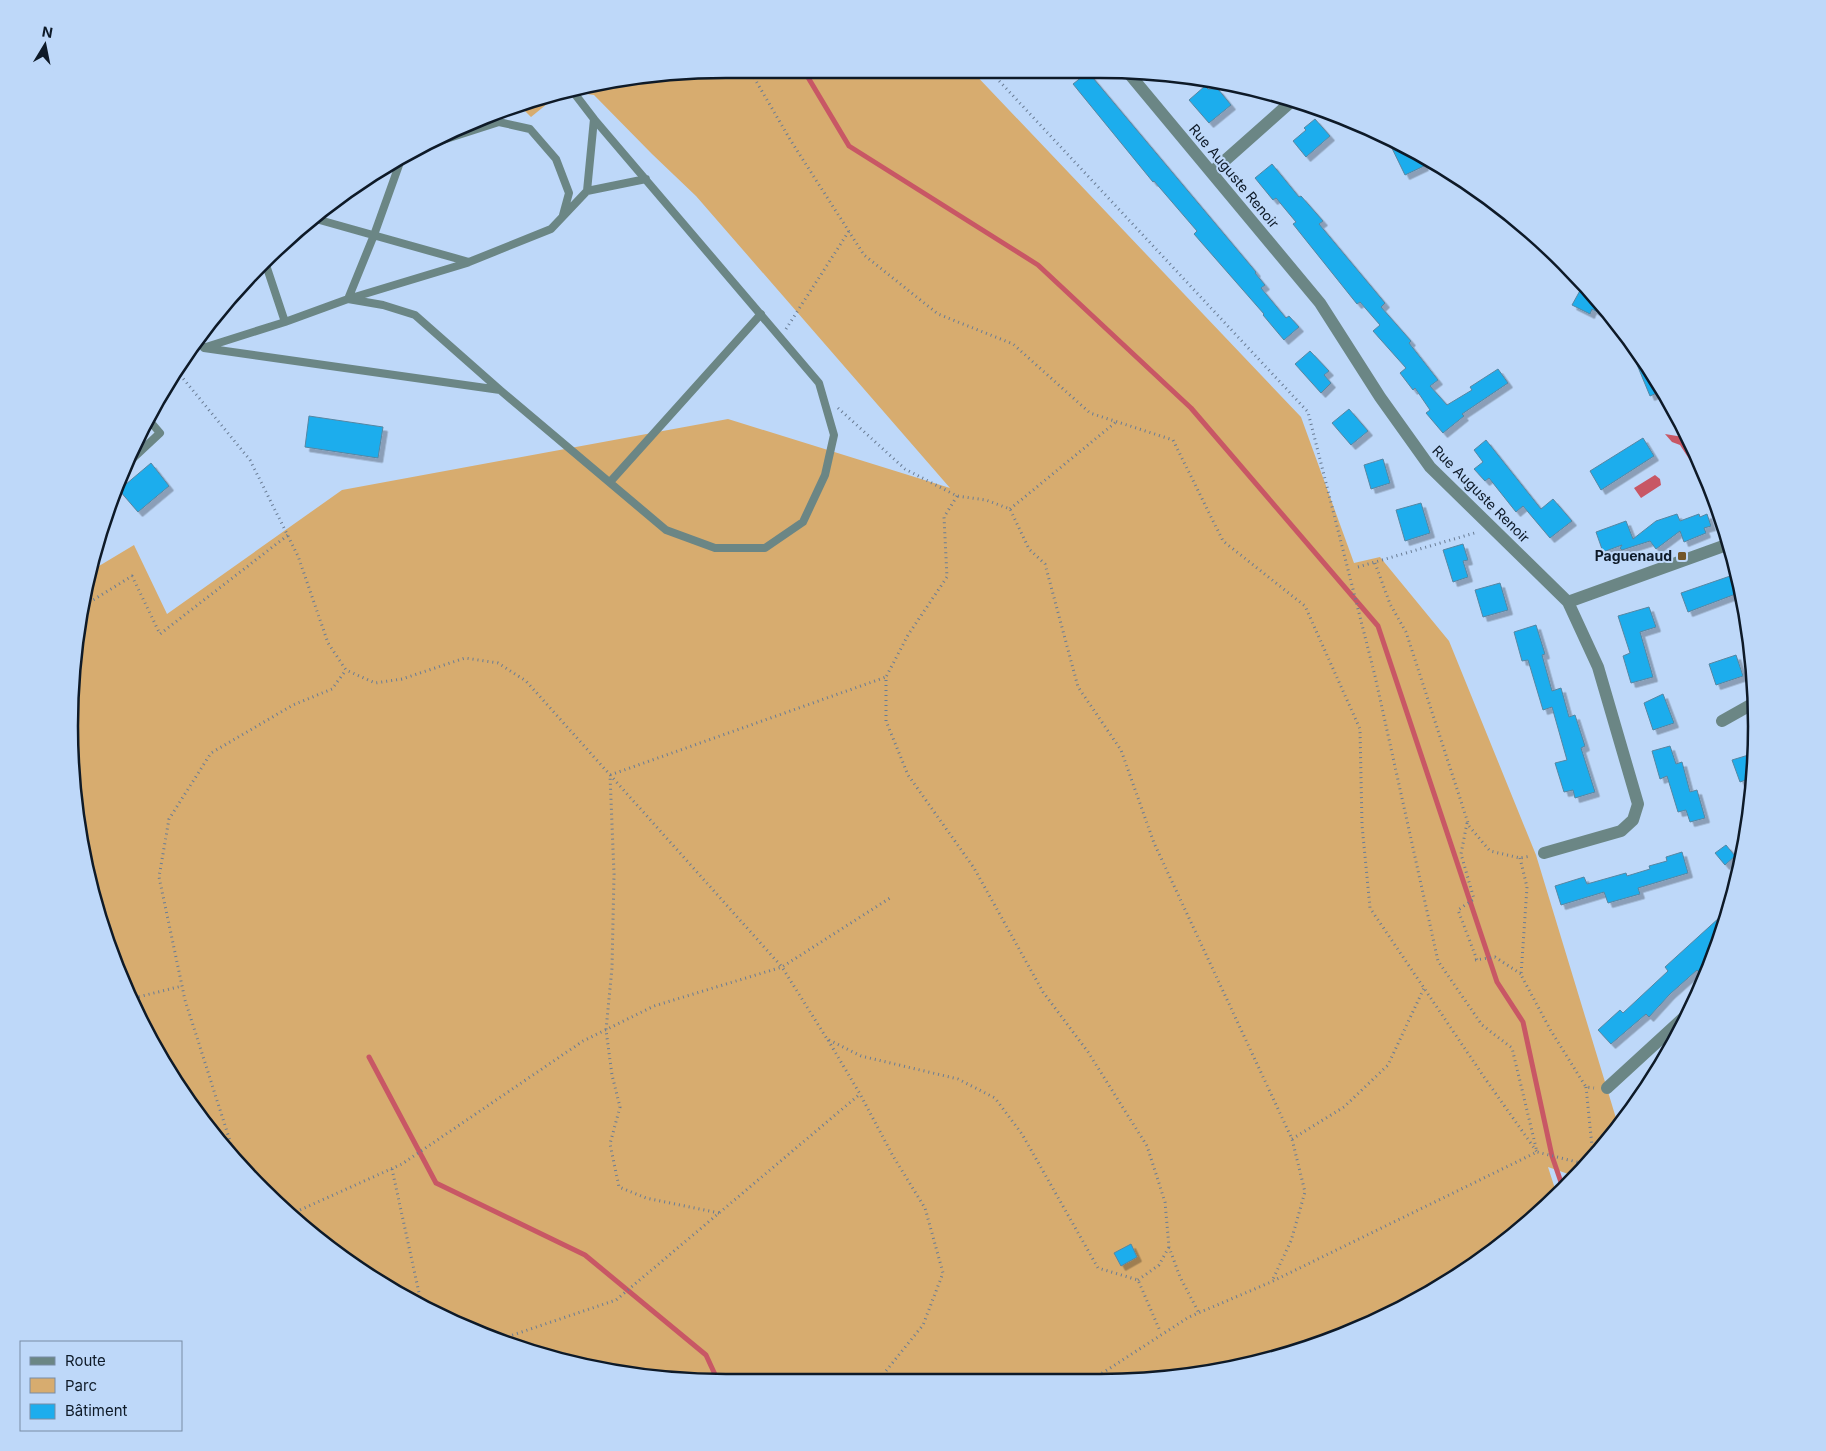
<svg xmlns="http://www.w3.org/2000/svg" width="1826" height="1451" viewBox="0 0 1826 1451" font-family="Inter,sans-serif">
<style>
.green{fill:#d7ac6f}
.water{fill:#c85765}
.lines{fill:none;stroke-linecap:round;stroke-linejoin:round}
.stream{stroke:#c85765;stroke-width:5}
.building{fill:#1daded;stroke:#5686a2;filter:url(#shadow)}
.path{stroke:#697c94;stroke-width:3;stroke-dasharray:1 4;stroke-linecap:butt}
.service{stroke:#6b8685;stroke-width:8}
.minor{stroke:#6b8685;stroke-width:12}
.poi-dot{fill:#73562a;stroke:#bed8f9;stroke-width:2}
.labels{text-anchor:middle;stroke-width:4;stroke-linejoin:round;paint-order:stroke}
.street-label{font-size:14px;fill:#0e1a28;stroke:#bed8f9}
.poi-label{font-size:14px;font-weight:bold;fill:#0e1a28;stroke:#bed8f9;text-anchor:end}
.rim{fill:none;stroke:#0e1a28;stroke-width:2.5}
</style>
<defs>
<filter id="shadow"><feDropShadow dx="4.5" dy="4.5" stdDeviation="0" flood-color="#0004"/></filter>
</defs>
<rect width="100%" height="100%" fill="#bed8f9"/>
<path class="green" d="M725 69 971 70 1301 417 1354 563 1380 557 1449 641 1536 855 1619 1128 1574 1176 1548 1167 1557 1195 1533 1219 1429 1294 1311 1347 1144 1381 725 1382 598 1370 474 1332 326 1247 232 1158 157 1054 91 895 69 725 89 572 134 545 167 614 342 490 728 419 950 488 696 196 652 154 594 95 563 91 531 117 520 106 556 91Z"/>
<path class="water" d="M1665 434 1683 437 1700 466 1714 497 1680 445 1672 442Z
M1655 475 1660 479 1661 485 1641 498 1634 488Z"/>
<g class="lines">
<path class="stream" d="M803 69 849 146 1038 265 1191 408 1378 626 1497 982 1523 1022 1552 1156 1563 1188
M369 1057 436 1183 585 1255 706 1355 718 1381"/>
</g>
<path class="building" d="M1088 72 1256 272 1255 273 1265 285 1261 288 1286 318 1289 316 1299 327 1284 340 1263 315 1264 314 1194 234 1197 231 1154 181 1153 182 1073 84Z
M1205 86 1208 89H1218L1231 105 1209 123 1189 100Z
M1315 119 1330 136 1306 157 1293 141 1306 130 1304 128Z
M1387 138 1417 151 1424 166 1405 175Z
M1272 164 1299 197 1301 196 1323 221 1319 224 1385 303 1381 307 1411 341 1409 343 1438 380 1430 386 1447 405 1472 390 1470 387 1498 369 1508 383 1462 414 1464 416 1443 433 1426 413 1430 410 1415 388 1413 390 1400 373 1406 368 1373 331 1380 325 1360 302 1357 304 1293 224 1296 222 1276 198 1273 200 1255 178Z
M1582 287 1596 295 1615 322 1592 309 1590 314 1572 305Z
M1310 351 1329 371 1324 375 1331 383 1321 393 1295 364Z
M1637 352 1659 382 1664 390 1650 396 1633 355Z
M1349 409 1368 431 1351 445 1332 423Z
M309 416 383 427 378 458 305 447Z
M1643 438 1654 456 1601 490 1590 471Z
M1486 440 1541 509 1553 499 1572 521 1550 538 1523 506 1516 512 1489 478 1485 481 1474 469 1483 462 1474 450Z
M1383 459 1390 483 1371 489 1364 465Z
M151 463 169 486 138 512 119 490Z
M1421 503 1430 533 1405 541 1396 510Z
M1677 514 1680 521 1699 514 1700 517 1707 514 1711 526 1704 528 1706 533 1684 542 1680 531 1656 549 1650 541 1622 550 1620 548 1622 545 1603 552 1596 532 1626 521 1633 539 1656 521Z
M1463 544 1468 560 1463 561 1468 577 1453 582 1443 550Z
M1736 574 1741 592 1688 612 1681 593Z
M1500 583 1508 610 1483 617 1475 590Z
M1649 607 1656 627 1640 632 1653 677 1631 683 1623 656 1630 653 1618 616Z
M1536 625 1545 654 1542 655 1552 691 1561 688 1569 717 1575 715 1585 746 1581 748 1595 792 1575 798 1573 790 1564 792 1555 763 1567 760 1552 707 1543 710 1528 660 1522 661 1514 632Z
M1736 655 1743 676 1716 685 1709 664Z
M1663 694 1674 723 1653 730 1644 703Z
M1670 746 1676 764 1682 762 1690 792 1697 790 1705 818 1690 822 1686 810 1678 812 1667 776 1660 779 1652 751Z
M1755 753 1754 777 1740 782 1732 760Z
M1726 845 1735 856 1725 865 1715 853Z
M1682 852 1688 873 1638 888 1640 894 1608 903 1604 892 1561 905 1555 886 1584 877 1587 884 1626 873 1627 876 1650 869 1649 866 1667 861 1666 857Z
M1731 907 1710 962 1699 972 1697 970 1670 994 1649 1017 1646 1014 1611 1044 1598 1030 1620 1010 1623 1013 1668 971 1665 967Z
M1131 1244 1137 1257 1121 1266 1114 1253Z"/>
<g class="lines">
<path class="path" d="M749 69 791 141 864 255 938 314 1013 344 1090 413 1173 440 1223 541 1305 606 1360 729 1362 825 1370 908 1484 1077 1537 1152 1271 1282 1189 1317 1090 1381
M989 70 1308 412 1375 676 1438 961 1482 1025 1512 1048 1537 1152 1585 1164
M786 329 849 231
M177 371 250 460 298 556 328 643 346 670 375 683 402 679 465 658 498 663 526 681 782 967 827 1039 861 1056 958 1079 995 1098 1022 1134 1098 1268 1138 1280 1160 1331
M838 408 905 469 957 496 986 500 1010 509 1029 549 1045 564 1078 687 1121 750 1154 843 1292 1139 1305 1192 1291 1241 1272 1281
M957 496 944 517 947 577 908 635 886 677V721L908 775 974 868 1043 992 1088 1052 1147 1146 1165 1202 1169 1247 1180 1277 1199 1313
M1010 509 1116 422
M1375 563 1390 604 1406 632 1469 826 1490 851 1520 858 1531 856
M1358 567 1478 532
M85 605 132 576 160 634 288 535
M1467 823 1461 854 1474 899 1458 910 1477 960
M1520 858 1527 887 1521 975 1551 1031 1586 1087 1594 1088
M1475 960 1495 957 1521 974
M134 998 182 986
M828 1040 860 1094 893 1156 925 1208 943 1273 923 1325 877 1382
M1586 1087 1593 1156
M1292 1139 1344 1107 1388 1065 1424 988
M237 1163 185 1000 159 877 169 819 211 753 293 705 332 689 346 670
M392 1169 421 1302
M719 1213 646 1198 619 1187 610 1144 620 1107 612 1075 606 1030 612 968 614 874 610 775 886 677
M291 1214 402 1164 583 1041 654 1006 782 967 890 898
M1138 1280 1159 1265 1169 1247
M498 1340 616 1300 860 1094"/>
<path class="service" d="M418 148 499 122 530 129 556 159 569 193 563 215
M587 191 646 179
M316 219 469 262 551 229 587 191 594 119 571 89
M264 259 285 322 348 299 467 263
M199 342 204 348 500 390 415 315 383 305 348 299 374 235 403 154
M206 347 285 322
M500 390 666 530 715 548H765L803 522 825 475 834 435 819 383 594 119
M130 461 160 433 148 419
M610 482 761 314"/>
<path class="minor" d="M1126 70 1320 303 1380 397 1430 467 1568 602 1598 667 1638 804 1633 820 1621 831 1544 853
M1212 172 1293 100
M1568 602 1729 544
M1722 721 1754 703
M1607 1088 1692 1010"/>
</g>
<rect class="poi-dot" x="1677" y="551" width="10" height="10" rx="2.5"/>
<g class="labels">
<g class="street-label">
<text transform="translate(1234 176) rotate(50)" y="5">Rue Auguste Renoir</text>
<text transform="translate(1481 494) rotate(45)" y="5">Rue Auguste Renoir</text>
</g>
<g class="poi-label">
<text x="1672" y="561">Paguenaud</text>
</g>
</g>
<path d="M0 0H1826V1451H0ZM726 78H1100A648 648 0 0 1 1748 726V726A648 648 0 0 1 1100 1374H726A648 648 0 0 1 78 726V726A648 648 0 0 1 726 78Z" fill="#bed8f9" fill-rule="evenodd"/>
<path class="rim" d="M726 78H1100A648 648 0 0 1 1748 726V726A648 648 0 0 1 1100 1374H726A648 648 0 0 1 78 726V726A648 648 0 0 1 726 78Z"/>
<rect x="20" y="1341" width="162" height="90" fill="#bed8f9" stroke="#788ca5"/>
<rect x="30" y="1357" width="25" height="8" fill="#6b8685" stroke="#788ca5"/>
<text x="65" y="1366" font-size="15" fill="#0e1a28">Route</text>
<rect x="30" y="1378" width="25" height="15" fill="#d7ac6f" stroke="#788ca5"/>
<text x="65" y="1391" font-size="15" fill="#0e1a28">Parc</text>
<rect x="30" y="1404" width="25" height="15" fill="#1daded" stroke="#788ca5"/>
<text x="65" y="1416" font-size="15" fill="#0e1a28">Bâtiment</text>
<g transform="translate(45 45) rotate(10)" stroke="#bed8f9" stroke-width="4" paint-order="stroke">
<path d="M0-4L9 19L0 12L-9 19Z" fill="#0e1a28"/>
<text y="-8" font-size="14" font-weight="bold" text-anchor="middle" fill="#0e1a28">N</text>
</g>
</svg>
